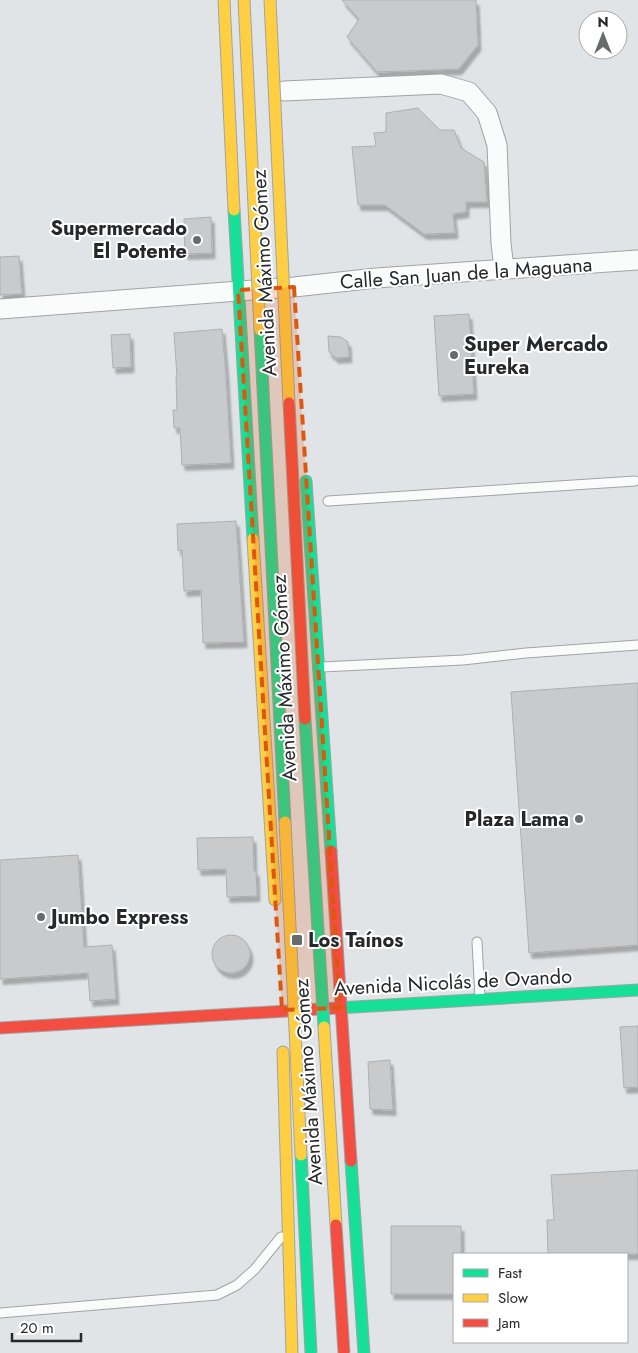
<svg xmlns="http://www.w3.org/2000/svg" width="638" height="1353" viewBox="0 0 638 1353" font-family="Jost,sans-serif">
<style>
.building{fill:#c8cacc;stroke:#adb0b2;filter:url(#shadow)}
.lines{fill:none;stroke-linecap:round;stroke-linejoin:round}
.lane-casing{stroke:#a1a3a5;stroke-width:11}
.street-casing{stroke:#a1a3a5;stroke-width:21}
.fast-casing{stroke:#a1a3a5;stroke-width:13}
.slow-casing{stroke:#a1a3a5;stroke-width:13}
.jam-casing{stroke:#a1a3a5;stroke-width:13}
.lane{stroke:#fafbfb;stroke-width:9}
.street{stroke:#fafbfb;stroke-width:19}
.fast{stroke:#16e098;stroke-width:11}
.slow{stroke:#ffcf43;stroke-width:11}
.jam{stroke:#f24e42;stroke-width:11}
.fast-bridge-casing{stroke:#a1a3a5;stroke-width:13;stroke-linecap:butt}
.slow-bridge-casing{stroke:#a1a3a5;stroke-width:13;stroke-linecap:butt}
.jam-bridge-casing{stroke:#a1a3a5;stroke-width:13;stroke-linecap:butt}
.fast-bridge{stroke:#16e098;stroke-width:11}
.slow-bridge{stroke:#ffcf43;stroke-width:11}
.jam-bridge{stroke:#f24e42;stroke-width:11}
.marked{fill:#de570e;fill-opacity:0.2;stroke:#de570e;stroke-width:4;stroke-dasharray:10 6;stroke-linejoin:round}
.poi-dot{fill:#686a6c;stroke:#fff;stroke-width:2}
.labels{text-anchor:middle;stroke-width:4;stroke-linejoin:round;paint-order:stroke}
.poi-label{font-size:20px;font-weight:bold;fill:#27282a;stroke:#fff;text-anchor:start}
.street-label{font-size:20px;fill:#27282a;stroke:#fff}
</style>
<defs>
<filter id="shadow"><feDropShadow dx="3" dy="5.5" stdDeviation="1" flood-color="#0004"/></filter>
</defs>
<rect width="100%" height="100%" fill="#e1e4e6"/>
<path class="building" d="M342 0H476L478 45 459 69 377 72 347 37 359 19Z
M418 108 440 130H454L461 148 484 162 487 202H466V212L453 214 455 233 424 234 385 205H358L352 147 376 146 374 133 386 132V113Z
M211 217 212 253 185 254 184 219Z
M19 256 22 294 0 295V257Z
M469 314 474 394 439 396 434 316Z
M222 329 226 376 231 463 182 465 180 428H174L173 410H177L176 377H177L174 333Z
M130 334 131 367 113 368 111 335Z
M328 336 341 337 348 342 349 357 336 358 329 352Z
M236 521 244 642 203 643 201 590 184 591 182 550 178 551 177 524Z
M638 683V945L529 953 511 692Z
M253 837 254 871H256L257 896 227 897 226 869 198 870 197 838Z
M78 855 84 947 112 945 116 999 90 1001 88 973 0 979V860Z
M212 954a19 19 0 1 1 38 0a19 19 0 1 1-38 0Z
M638 1026V1087L624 1088 620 1027Z
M390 1060 393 1110 370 1109 368 1062Z
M638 1170V1254H548L547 1220H554L551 1175Z
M391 1226H461V1254H454V1294H391Z"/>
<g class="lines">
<g class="lane-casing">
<path id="lane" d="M328 501 635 481
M322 667 463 660 526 653 638 645
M477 942 480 997
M0 1313 217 1295 237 1285 255 1269 281 1237"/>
</g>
<g class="street-casing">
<path id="street" d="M284 91 441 84 469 92 487 113 497 145 501 243 504 269
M0 309 294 287 376 278 638 260"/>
</g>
<g class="fast-casing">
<path id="fast" d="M234 210 253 539
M306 481 331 851
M338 1008 638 990
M351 1161 364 1353"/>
</g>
<g class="slow-casing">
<path id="slow" d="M224 0 234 210
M253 539 275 900
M283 1052 292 1353"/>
</g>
<g class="jam-casing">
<path id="jam" d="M331 851 351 1161
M0 1028 338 1008"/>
</g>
<use href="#lane" class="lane"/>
<use href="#street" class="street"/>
<use href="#fast" class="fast"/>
<use href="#slow" class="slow"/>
<use href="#jam" class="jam"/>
<g class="fast-bridge-casing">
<path id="fast-bridge" d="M260 330 285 822
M305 719 324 1027
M301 1155 311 1353"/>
</g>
<g class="slow-bridge-casing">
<path id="slow-bridge" d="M244 0 260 330
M270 0 289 403
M285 822 301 1155
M324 1027 336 1225"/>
</g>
<g class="jam-bridge-casing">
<path id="jam-bridge" d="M289 403 305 719
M336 1225 344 1353"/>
</g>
<use href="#fast-bridge" class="fast-bridge"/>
<use href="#slow-bridge" class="slow-bridge"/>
<use href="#jam-bridge" class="jam-bridge"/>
</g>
<path class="marked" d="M294 287 340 1008 282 1010 238 290Z"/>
<g class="poi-dot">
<circle cx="197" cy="240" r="5"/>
<circle cx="454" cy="355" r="5"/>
<circle cx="579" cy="819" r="5"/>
<circle cx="41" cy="917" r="5"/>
<rect x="291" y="934" width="12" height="12" rx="2.5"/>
</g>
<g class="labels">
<g class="poi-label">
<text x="187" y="235" text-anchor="end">Supermercado<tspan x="187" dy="23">El Potente</tspan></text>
<text x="464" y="351">Super Mercado<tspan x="464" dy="23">Eureka</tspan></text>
<text x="569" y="826" text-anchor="end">Plaza Lama</text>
<text x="51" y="924">Jumbo Express</text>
<text x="308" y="947">Los Taínos</text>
</g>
<g class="street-label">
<text transform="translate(264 273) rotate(-93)" y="7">Avenida Máximo Gómez</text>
<text transform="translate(466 273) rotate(-4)" y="7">Calle San Juan de la Maguana</text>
<text transform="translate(284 678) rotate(-93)" y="7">Avenida Máximo Gómez</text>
<text transform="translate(453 982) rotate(-3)" y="7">Avenida Nicolás de Ovando</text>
<text transform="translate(308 1082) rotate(-94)" y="7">Avenida Máximo Gómez</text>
</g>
</g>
<rect x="453" y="1253" width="175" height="90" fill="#ffffff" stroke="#a9a9aa"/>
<rect x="463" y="1269" width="25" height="8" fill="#16e098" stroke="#a9a9aa"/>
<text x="498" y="1278" font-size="15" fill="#27282a">Fast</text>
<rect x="463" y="1294" width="25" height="8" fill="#ffcf43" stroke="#a9a9aa"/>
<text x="498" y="1303" font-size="15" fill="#27282a">Slow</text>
<rect x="463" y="1319" width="25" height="8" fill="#f24e42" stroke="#a9a9aa"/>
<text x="498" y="1328" font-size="15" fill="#27282a">Jam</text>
<g transform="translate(603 35)"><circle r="24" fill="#ffffff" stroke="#a9a9aa"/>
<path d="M0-4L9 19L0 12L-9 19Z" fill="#686a6c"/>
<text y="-8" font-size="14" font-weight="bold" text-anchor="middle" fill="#27282a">N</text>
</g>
<path d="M12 1333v8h69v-8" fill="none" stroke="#27282a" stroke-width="2.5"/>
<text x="20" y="1333" font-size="15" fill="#27282a" stroke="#ffffff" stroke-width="4" paint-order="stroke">20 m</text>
</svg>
